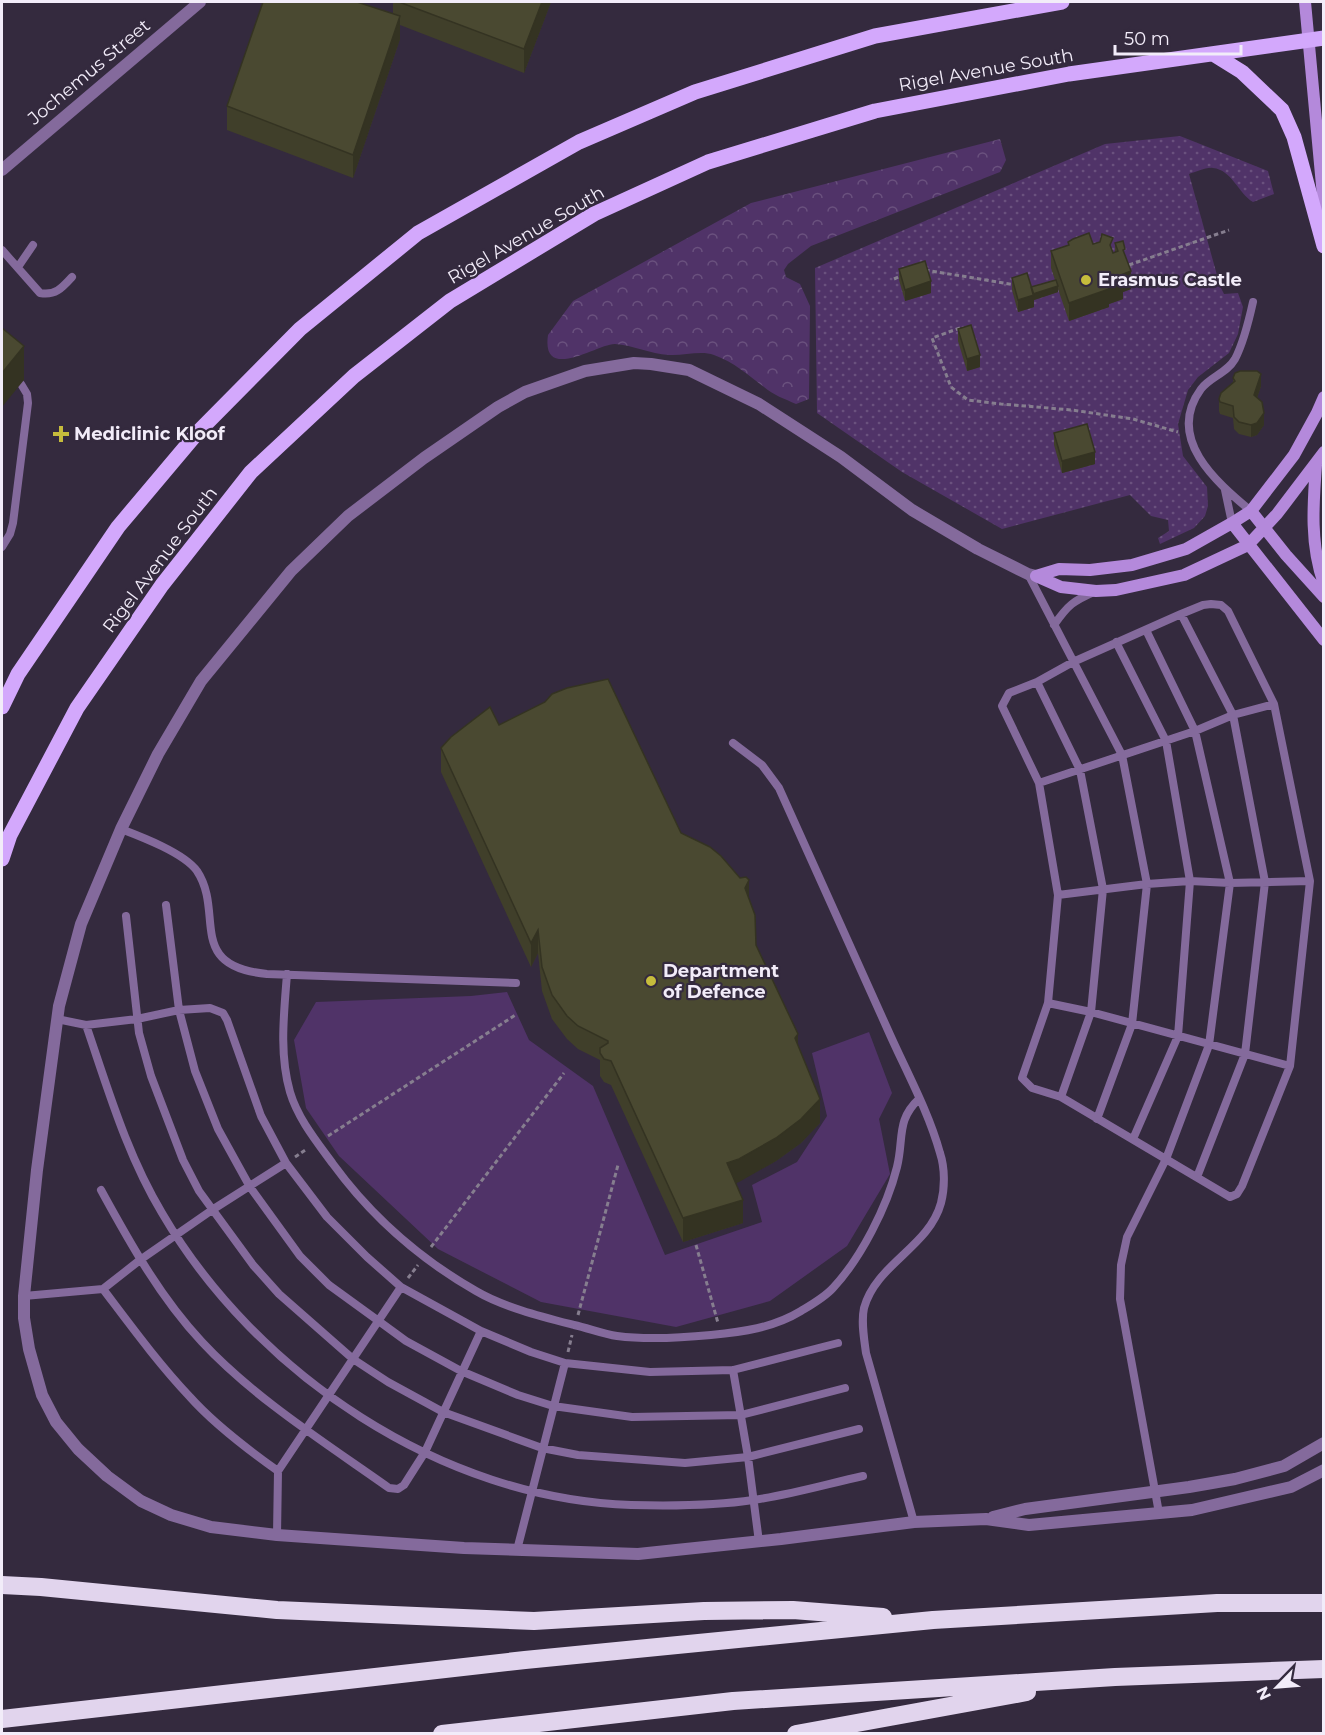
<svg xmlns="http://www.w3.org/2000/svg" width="1325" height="1735" viewBox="0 0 1325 1735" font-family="Montserrat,sans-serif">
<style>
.grass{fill:url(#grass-dots)}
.forest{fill:url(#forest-crowns)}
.park{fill:#503368}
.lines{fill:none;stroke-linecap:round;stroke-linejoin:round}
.path{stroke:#867e8f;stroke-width:3;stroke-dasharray:4.5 3;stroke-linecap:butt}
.lane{stroke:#846a9c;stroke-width:8}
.street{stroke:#846a9c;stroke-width:12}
.secondary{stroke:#b489db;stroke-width:12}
.primary{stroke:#d3a8fc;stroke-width:15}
.highway{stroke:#e1d4ed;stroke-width:18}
.wall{fill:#403f2a}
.shaded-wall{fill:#343322}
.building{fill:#4a4931;stroke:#343322;stroke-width:1.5}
.poi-dot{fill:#c6bc3c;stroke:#342a3e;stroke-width:2}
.labels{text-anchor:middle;stroke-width:4.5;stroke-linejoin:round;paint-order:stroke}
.street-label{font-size:18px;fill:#f2ecf9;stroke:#342a3e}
.poi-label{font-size:18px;font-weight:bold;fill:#f2ecf9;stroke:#342a3e;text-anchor:start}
</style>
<defs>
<pattern id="grass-dots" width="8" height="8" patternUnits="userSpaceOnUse" patternTransform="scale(1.5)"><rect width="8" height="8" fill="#503368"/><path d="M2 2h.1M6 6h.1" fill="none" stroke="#6a517e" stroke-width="1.8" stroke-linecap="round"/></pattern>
<pattern id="forest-crowns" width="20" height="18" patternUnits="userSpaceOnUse" patternTransform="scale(1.5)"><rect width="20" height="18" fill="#503368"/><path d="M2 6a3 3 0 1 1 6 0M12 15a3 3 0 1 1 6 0" fill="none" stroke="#6a517e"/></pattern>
</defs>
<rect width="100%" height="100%" fill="#342a3e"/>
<path class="grass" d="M1180 136 1268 171 1274 194 1253 202C1238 193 1232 170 1213 168 1206 167 1196 172 1189 174L1220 286 1224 294 1238 293 1243 307 1238 334 1229 353 1198 377 1188 390 1178 424 1183 456 1207 487 1208 506 1205 516 1194 528 1160 544 1158 538 1169 531 1168 520 1151 516 1130 495 1002 529 902 472 817 413 815 268 1105 144Z"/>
<path class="forest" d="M1000 139 1006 160 1000 172 811 246 788 264 784 270 786 277 800 284 810 306 809 399 796 404C785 399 773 395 764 387 748 375 734 362 714 355 701 350 683 356 669 355 650 354 633 345 615 344 599 343 541 384 548 335L573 301 751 203Z"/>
<path class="park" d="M507 992 529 1040 593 1086 665 1255 762 1222 752 1185 797 1162 827 1116 812 1053 869 1032 892 1093 879 1119 890 1174 847 1246 770 1301 676 1327 541 1302 438 1249 339 1156 306 1108 294 1040 316 1002 471 996Z"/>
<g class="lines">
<path class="path" d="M1129 265 1229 230
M925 270 1016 285
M894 279 901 276
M960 328 932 338 951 387 968 400 1001 404 1072 410 1133 419 1178 432
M328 1136 517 1014
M295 1157 307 1149
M696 1245 718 1323
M431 1247 564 1073
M408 1278 418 1265
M578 1315 618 1165
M568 1352 572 1335"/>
<path class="lane" d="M2 250 40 293C55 296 62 288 72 277
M18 267 33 245
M1225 490 1232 523
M1251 511C1216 482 1165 438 1201 389 1210 377 1227 373 1235 359 1244 342 1249 320 1253 302
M2 547 10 534 13 523 28 403 27 394 21 384
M1028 574 1122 755 1147 884 1132 1024 1097 1119
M1211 604 1221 605 1228 611 1274 704 1310 881 1290 1066 1242 1186 1237 1194 1230 1197 1061 1097 1032 1088 1022 1078 1048 1003 1058 895 1039 783 1002 706 1009 693 1037 682 1073 662 1181 614 1203 605Z
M1181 614 1233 715 1265 882 1245 1054 1197 1177
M1054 625C1068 605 1073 601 1096 591
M1146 630 1195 731 1230 883 1209 1045 1166 1159 1127 1237 1121 1265 1120 1299 1159 1513
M1116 642 1166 741 1190 881 1178 1036 1133 1139
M1037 682 1080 770 1103 889 1091 1012 1061 1097
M733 743 762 765 779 788C815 868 851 948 887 1028 905 1069 928 1110 940 1153 945 1168 945 1188 941 1203 929 1247 876 1264 864 1308 861 1322 864 1338 866 1353L914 1522
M1039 783 1195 731 1233 715 1274 704
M121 829C142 837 184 853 197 871 225 913 185 966 267 974L516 983
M1058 895 1147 884 1190 881 1230 883 1310 881
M166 905 179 1010 195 1071 218 1129 250 1187 300 1256 329 1285 380 1322 406 1341 461 1371 518 1395 553 1406 632 1417 741 1415 845 1388
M126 916 139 1033 151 1076 183 1160 199 1191 253 1265 279 1294 353 1359 388 1382 443 1412 542 1448 578 1455 685 1463 748 1457 859 1429
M287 974C284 1013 279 1054 290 1092 298 1119 317 1142 333 1164 371 1216 420 1259 476 1291 503 1307 543 1317 574 1325 588 1328 603 1334 617 1336 647 1340 680 1338 711 1335 742 1332 773 1328 801 1311 811 1305 825 1297 833 1288 861 1258 887 1207 897 1167 904 1139 896 1120 919 1099
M1048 1003 1091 1012 1290 1066
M57 1019 86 1025 137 1019 179 1010 210 1008 223 1013 227 1020 261 1116 286 1163 327 1217 367 1257 401 1287 481 1331 531 1352 565 1363 650 1372 733 1370 838 1343
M86 1025C108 1089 127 1155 162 1213 256 1374 442 1499 631 1505 671 1506 714 1506 753 1500 790 1495 827 1484 863 1476
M101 1190C130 1243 160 1297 202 1342 254 1398 327 1444 389 1488L398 1489 404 1485 425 1452 481 1331
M103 1289C131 1326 158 1363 190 1397 215 1425 247 1449 278 1471
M24 1296 103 1289 140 1260 212 1210 286 1163
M733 1370 748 1457 759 1542
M277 1535 278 1471 401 1287
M517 1550 565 1363"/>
<path class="street" d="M2 170 200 2
M1036 576 1028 574 978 549 912 510 841 457 759 404 689 370 651 364 634 363 585 371 525 392 498 407 424 458 348 516 291 571 201 681 158 754 121 829 81 924 59 1006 37 1170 24 1296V1318L29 1349 42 1395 56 1422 78 1449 107 1476 141 1501 171 1515 211 1527 277 1535 464 1548 638 1554 781 1539 914 1522 986 1519 1029 1525 1192 1510 1291 1487 1324 1470
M993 1517 1025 1509 1189 1487 1235 1479 1284 1466 1324 1443"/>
<path class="secondary" d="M1305 2 1324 207
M1316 465C1313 505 1310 545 1324 584
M1251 511 1286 555 1324 597
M1232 523 1324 640
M1036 576 1059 569 1090 570 1132 565 1186 549 1232 523 1251 511 1294 455 1317 413 1324 397
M1036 576 1061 587 1096 591 1116 590 1184 575 1248 545 1277 514 1324 452"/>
<path class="primary" d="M1213 54 1242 72 1282 110 1294 137 1324 246
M2 707 18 674 118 527 198 432 300 329 418 233 579 142 695 92 875 36 1062 2
M2 859 10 835 77 708 162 585 251 472 354 376 450 301 594 214 708 162 875 111 1069 74 1324 38"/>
<path class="highway" d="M2 1585 41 1587 277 1610 534 1621 704 1611 793 1610 883 1617
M2 1719 525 1660 933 1620 1217 1603H1324
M442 1734 733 1701 1115 1677 1324 1669
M796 1734 1027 1692"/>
</g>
<path class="wall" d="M393 2H551L524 73 400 25V39L353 178 227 130V106L393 14Z
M1068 242 1093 244 1113 252V253L1115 252V243L1125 256 1131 289 1123 292V299L1109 304V307L1069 321 1058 289V292L1034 300V307L1018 312 1012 290V278L1031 287 1055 280 1051 268V251L1068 245Z
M899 269 931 293 905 301 899 280Z
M958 329 980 367 967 371 958 341Z
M1233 378 1261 386 1257 398 1264 425 1257 435 1251 437 1239 434 1234 429 1233 418 1220 414 1219 411V399L1233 382Z
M1054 433 1095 464 1062 473 1054 445Z
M499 725 681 833 749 899 756 945 798 1046 820 1123 801 1143 776 1161 736 1183 743 1223 683 1242 611 1085 604 1082 600 1076V1060L578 1049 567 1039 552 1019 542 991 538 953 531 967 441 772V748Z"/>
<path class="shaded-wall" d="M542 2H551L524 73V49Z
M400 16V39L353 178V155Z
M1131 271V289L1123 292V299L1109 304V307L1069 321V303L1108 287 1121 275Z
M931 281V293L905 301V290Z
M1058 286V292L1034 300V307L1018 312V300L1032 294Z
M24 346V380L2 407V373Z
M980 355V367L967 371V359Z
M1261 374V386L1254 407V395Z
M1264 413V425L1257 435 1251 437V425Z
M1095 452V464L1062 473V461Z
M749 880V904L745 888Z
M538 930V953L531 967V943Z
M798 1034V1057L795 1038Z
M820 1099V1123L801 1143 776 1161 739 1182 727 1187V1163Z
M743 1200V1223L683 1242V1218Z"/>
<path class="building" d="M263 2H357L400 16 353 155 227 106Z
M399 2H542L524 49Z
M1089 233 1093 244 1100 242 1102 234 1113 238 1110 245 1113 253 1118 251 1115 243 1123 241 1125 249 1123 250 1131 271 1121 275 1123 282 1108 287 1109 289 1069 303 1051 251 1069 245 1068 242 1073 239Z
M925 261 931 281 905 290 899 269Z
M1027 273 1034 295 1018 300 1012 278Z
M1056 280 1058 286 1033 294 1031 287Z
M971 325 980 355 967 359 958 329Z
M2 328 24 346 2 373Z
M1240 371H1257L1261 374 1254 395 1262 402 1264 413 1257 423 1251 425 1239 422 1234 417 1233 406 1220 402 1219 399 1221 393 1235 381 1233 378 1235 373Z
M1087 424 1095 452 1062 461 1054 433Z
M608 679 681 833 710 847 721 856 740 878 746 877 749 880 745 888 755 915 756 945 798 1034 795 1038 820 1099 801 1119 776 1138 739 1159 727 1163 743 1200 683 1218 611 1061 604 1059 600 1053V1048L608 1043V1041L578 1026 567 1016 552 995 542 967 538 930 531 943 441 748 451 737 490 707 499 725 545 702 552 694 567 688Z"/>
<g class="poi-dot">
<circle cx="1086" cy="280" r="6"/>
<path d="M58 425h6v6h6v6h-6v6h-6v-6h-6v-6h6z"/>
<circle cx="651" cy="981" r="6"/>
</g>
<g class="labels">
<g class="street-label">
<text transform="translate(986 70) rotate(-10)" y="6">Rigel Avenue South</text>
<text transform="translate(89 72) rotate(-40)" y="6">Jochemus Street</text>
<text transform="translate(526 235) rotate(-30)" y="6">Rigel Avenue South</text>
<text transform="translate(160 560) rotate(-53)" y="6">Rigel Avenue South</text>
</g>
<g class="poi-label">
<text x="1098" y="286">Erasmus Castle</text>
<text x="74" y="440">Mediclinic Kloof</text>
<text x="663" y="977">Department<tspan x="663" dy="21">of Defence</tspan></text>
</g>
</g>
<rect width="1325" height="1735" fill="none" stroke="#f2ecf9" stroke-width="6"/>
<g transform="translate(1277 1687) rotate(245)" stroke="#342a3e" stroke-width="4.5" paint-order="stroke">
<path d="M0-4.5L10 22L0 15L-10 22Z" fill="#f2ecf9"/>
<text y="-9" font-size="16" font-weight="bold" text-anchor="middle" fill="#f2ecf9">N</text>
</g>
<path d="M1115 45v9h126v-9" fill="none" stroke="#f2ecf9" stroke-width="3"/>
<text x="1124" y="45" font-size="18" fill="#f2ecf9" stroke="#342a3e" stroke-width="4.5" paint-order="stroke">50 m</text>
</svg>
